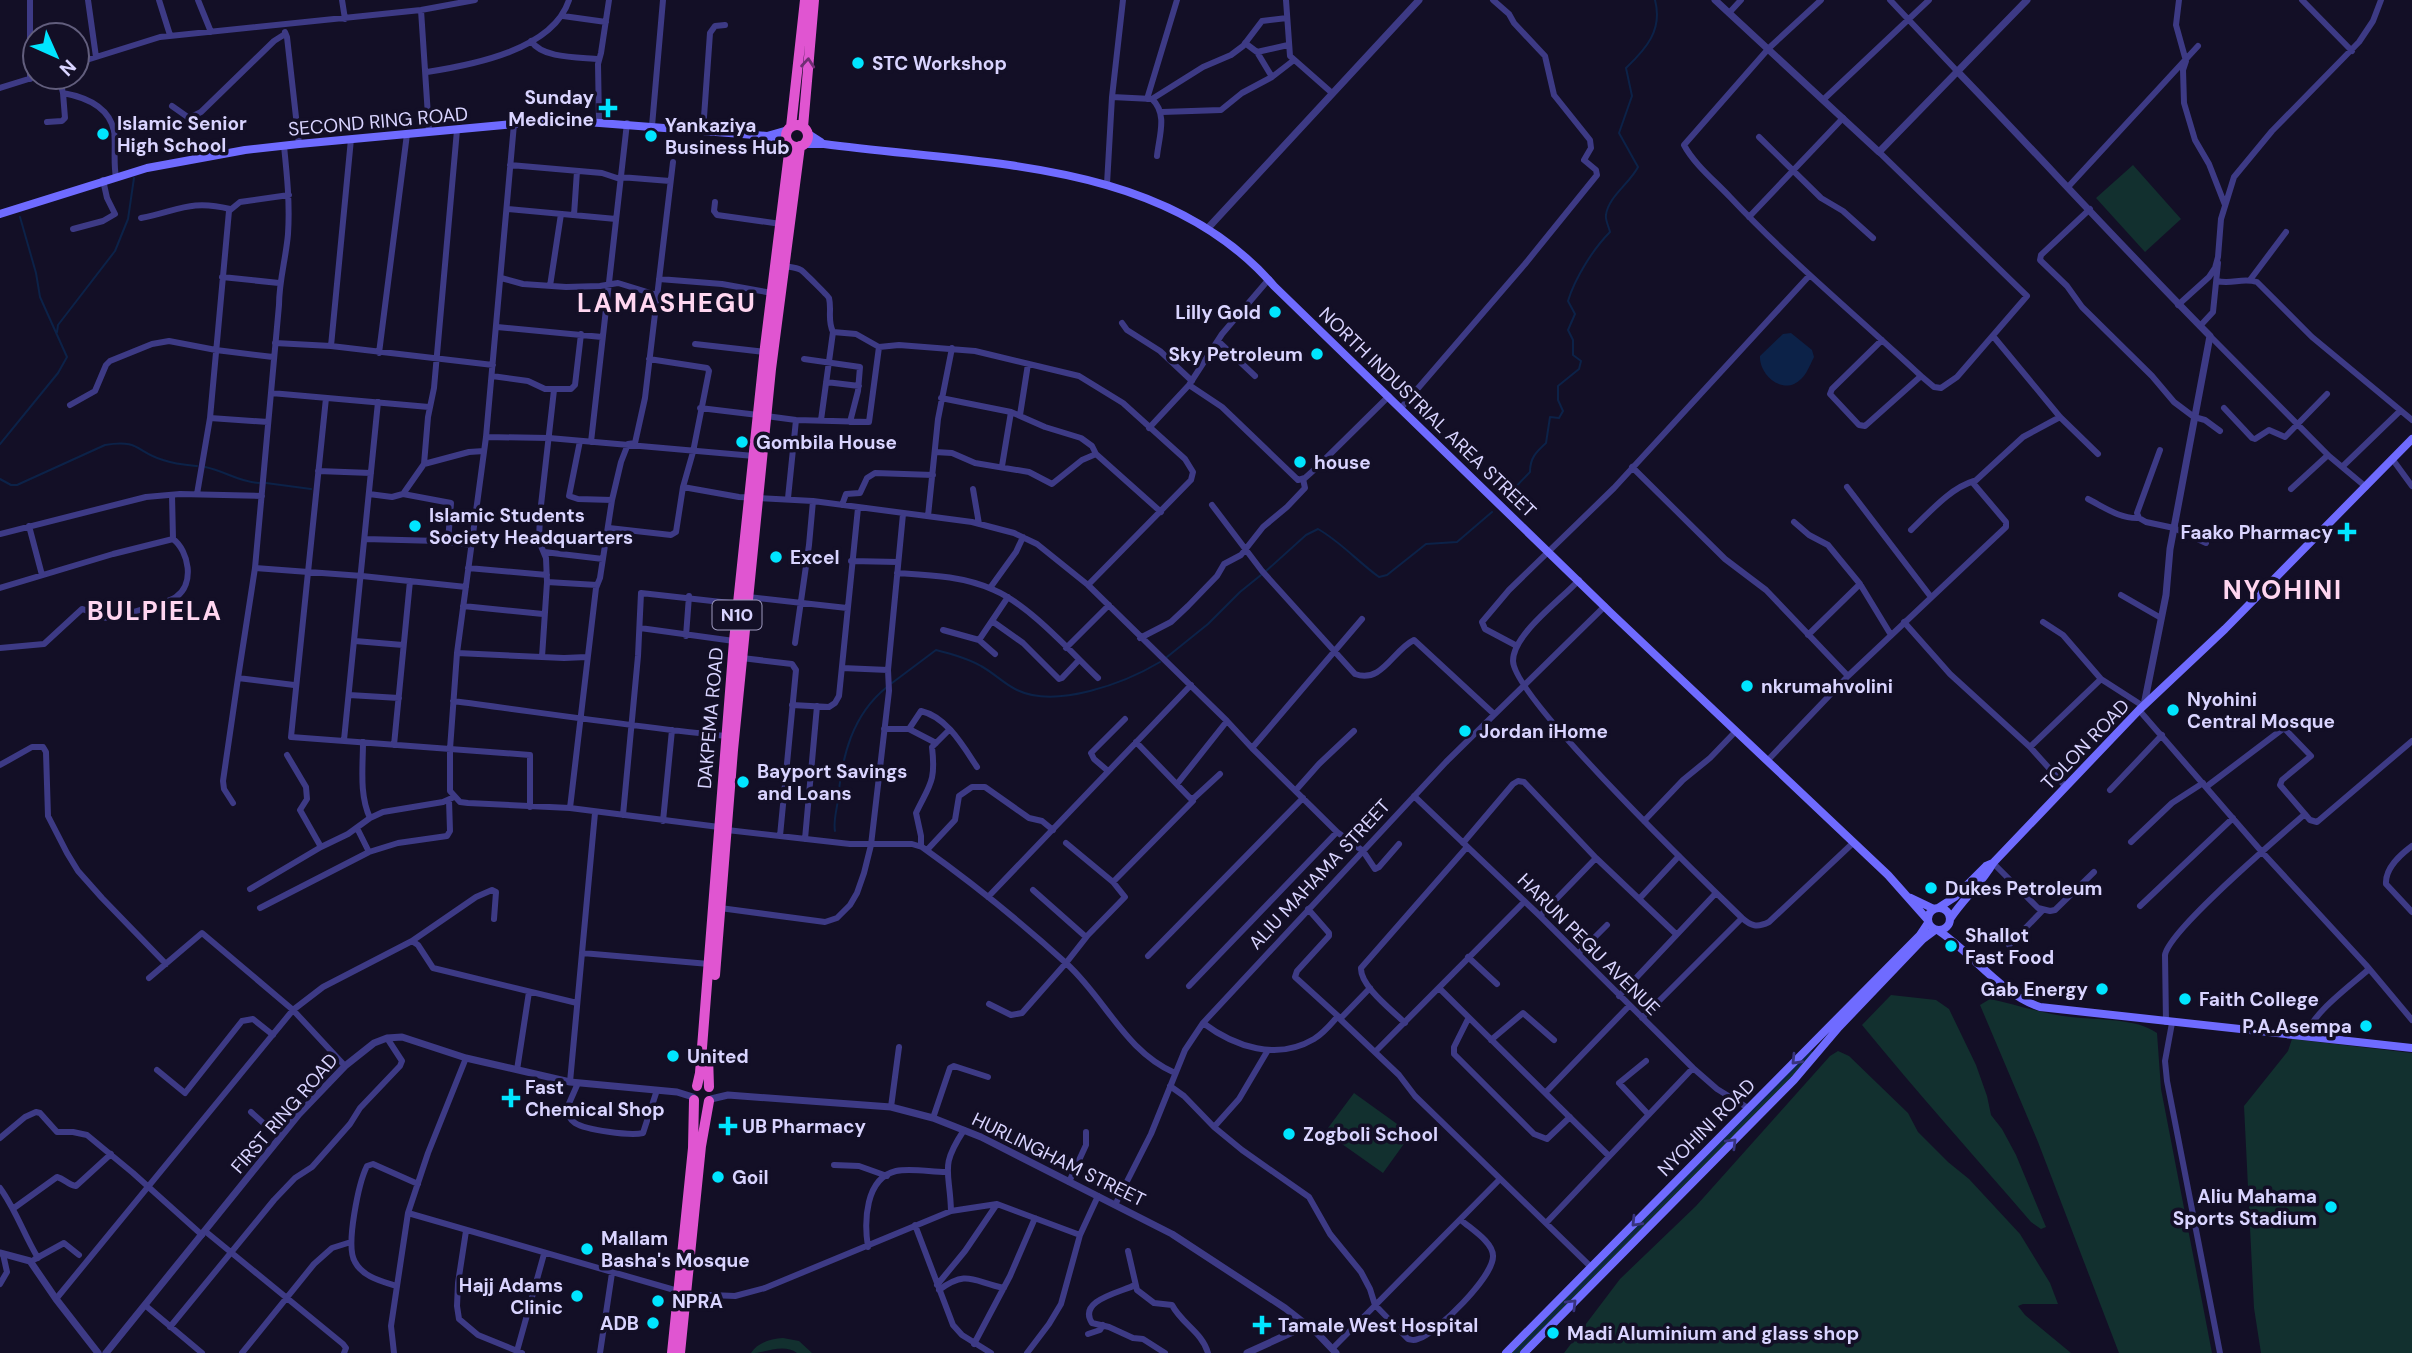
<svg xmlns="http://www.w3.org/2000/svg" width="2412" height="1353" viewBox="0 0 2412 1353" font-family="'DM Sans',sans-serif">
<style>
.green{fill:#12302f}
.water{fill:#0c2248}
.lines{fill:none;stroke-linecap:round;stroke-linejoin:round}
.stream{stroke:#0c2248;stroke-width:2}
.minor{stroke:#3d3a85;stroke-width:6}
.tertiary{stroke:#3d3a85;stroke-width:7}
.secondary{stroke:#6f6bff;stroke-width:8}
.trunk{stroke:#e055d1;stroke-width:10}
.oneway{stroke:#6f2e73}
.oneway2{stroke:#38347d}
.poi-dot{fill:#00e5ff;stroke:#130f26;stroke-width:2.5}
.labels{text-anchor:middle;stroke-width:7;stroke-linejoin:round;paint-order:stroke}
.shield{fill:#130f26;stroke:#9e99be;stroke-width:2}
.shield-label{font-size:18px;font-weight:bold;fill:#d9d4ff}
.poi-label{font-size:19px;font-weight:bold;fill:#d9d4ff;stroke:#130f26;text-anchor:start}
.street-label{font-size:19px;fill:#d9d4ff;stroke:#130f26}
.district-label{font-size:26px;font-weight:bold;letter-spacing:2px;fill:#ffd6f0;stroke:#130f26}
</style>
<rect width="100%" height="100%" fill="#130f26"/>
<path class="green" d="M2133 165 2181 219 2145 252 2096 198Z
M1891 995 1936 1000 1949 1009 1976 1065 1987 1096 1991 1115 2002 1129 2016 1155 2046 1227 2041 1229 2031 1222C1975 1157 1917 1092 1862 1025Z
M1990 999C2017 1005 2044 1014 2071 1017 2096 1020 2137 1018 2157 1033L2161 1089 2212 1353H2119L2038 1142 1980 1005Z
M2292 1039 2412 1053V1353H2261L2254 1308 2244 1106 2288 1051Z
M1809 1050 1813 1053 1783 1086 1521 1353H1510Z
M1838 1051 1849 1056 1908 1113 1918 1132 1948 1162 1969 1179 2020 1234 2050 1283 2058 1304H2023L2018 1306 2025 1315 2071 1353H1564L1620 1279 1696 1206 1830 1056Z
M1354 1093 1411 1134 1383 1173 1325 1132Z
M783 1338 799 1341 812 1353H797C783 1343 767 1353 751 1353 758 1342 771 1339 783 1338Z"/>
<path class="water" d="M1791 333 1812 350 1814 357C1809 367 1805 379 1794 384 1777 391 1759 372 1760 356L1783 334Z"/>
<g class="lines">
<path class="stream" d="M57 332 58 325 115 251 128 219 134 178
M0 444 58 373 67 357 40 297 36 273 20 217
M205 467C225 471 239 482 259 483
M0 479 11 485H17L105 445C140 439 136 452 163 460 174 464 186 465 197 466
M266 483 311 489
M1506 497 1530 472C1530 458 1536 452 1546 443L1550 417 1559 418 1563 411 1558 400V386L1579 369 1581 361 1573 355V340L1568 330 1575 314 1568 301C1575 278 1593 249 1610 232 1609 227 1605 220 1606 215 1608 197 1630 183 1638 167L1619 133 1632 96 1626 68C1646 49 1663 30 1655 0
M1265 572 1306 535 1318 529C1341 542 1358 562 1379 577L1387 575 1426 544 1457 542 1492 512
M1167 657 1208 624 1240 592 1261 575
M892 683 936 650C952 654 967 658 981 666 994 673 1004 684 1017 690 1056 709 1125 683 1160 662
M835 831C833 820 837 810 838 799 842 756 852 715 887 687
M1515 1353 1811 1052"/>
<path class="minor" d="M88 0 96 57
M159 0 170 35
M198 0 211 32
M342 0 345 19
M1286 0 1290 56 1332 93
M1821 0 1769 48 1684 145C1694 164 1715 181 1730 197 1790 261 1857 316 1921 376L1934 387 1941 388 1957 377 2027 296 1879 152
M1890 0 1957 71
M2179 0 2176 25 2186 61 2183 70 2184 103 2195 140 2209 164 2225 205
M2302 0 2352 51
M421 10 429 131
M1729 13 1741 0
M563 16 606 22
M285 32 287 37 299 144
M531 41C543 59 579 57 599 59
M1245 43 1257 52 1272 77
M1257 52 1288 45
M77 63 160 37 421 10 475 0
M427 72C472 65 553 50 569 0
M59 77 63 93C85 97 109 106 114 131 116 144 113 162 116 177
M30 79V0
M0 88 35 77
M1112 97 1152 99C1168 114 1159 136 1157 156
M1147 99 1177 0
M1152 99 1203 67 1231 55 1243 46 1262 21 1287 18
M1824 99 1929 0
M172 106 189 118 201 112 274 41 285 34
M1162 112 1221 110 1242 93 1272 77 1294 60
M599 121 598 64 601 53 609 0
M47 122 62 121 65 118 63 93
M514 124 486 437 457 653 450 749V791L460 802 468 803 570 808 719 827
M652 126 663 0
M703 131 710 33 715 26 725 25
M1759 137 1821 198 1843 211 1873 238
M510 165 602 173 620 179
M620 177 670 181
M1107 184 1112 97 1123 0
M2068 187 2198 46
M715 202 714 211 717 215 781 224
M507 209 616 219
M2090 209 2041 255 2040 260 2067 286 2082 307 2152 376 2174 402 2194 417 2205 420 2220 431
M574 215 577 171
M1749 217 1843 118
M141 218C178 211 190 199 230 209
M73 229 103 221 115 214 107 198 103 180
M784 266C789 267 796 267 801 270 804 272 828 296 829 298 832 310 827 320 833 332L821 420
M222 277 279 283
M501 278 523 284 566 287 600 286 618 283 657 295
M659 279 722 284 772 293
M2250 280 2286 232
M2217 281C2232 285 2242 277 2257 282L2312 337 2412 420
M550 286 561 214
M2178 305 2209 277 2215 268 2218 257 2221 219 2234 177 2272 131 2359 42 2373 21 2381 0
M1122 323 1127 330 1160 351 1192 381
M2200 326 2213 312 2218 263
M497 327 602 337
M833 332 856 334 879 347 899 345 975 351 1079 376 1123 403 1185 459 1193 472 1191 480 1088 585
M1993 336 2060 417 2098 454
M2210 336 2329 456 2366 487
M1882 340 1832 389 1830 394 1859 425 1865 426 1921 376
M1218 341 1255 376
M275 343 331 346 493 365
M695 344 765 352
M331 346 351 139
M379 353 407 134
M804 359 860 367 858 391 850 422
M492 376 528 381 545 389H571L575 385 581 334
M826 382 859 386
M1189 385 1222 407 1298 480 1305 478 1315 469 1389 396
M271 393 429 407
M326 398 291 737 530 755V807
M941 398 1011 412 1045 427 1081 438 1092 446 1096 454
M70 405 95 391 106 365 110 361 152 344 169 341 216 350 273 357
M700 408 758 415
M1401 408 1525 264 1597 175 1596 170 1584 160 1591 148 1590 140 1554 95 1545 56 1514 23 1509 14 1493 0
M2224 408 2252 438 2255 439 2269 430 2285 437 2327 394
M1020 415 1028 364
M766 416 796 420 869 422 879 347
M210 418 268 422
M1149 428 1189 385 1222 334 1269 279
M486 437 549 438 754 456
M580 441 569 496 578 499 612 500
M591 442 627 123
M2160 450 2137 513 2139 518 2146 522 2174 528 2206 543
M935 452 952 453 975 463 1029 472 1052 484 1082 460 1096 454 1161 512
M2393 460 2412 486
M424 464 469 452 484 451
M1002 466 1011 412
M1632 467 1725 559 1766 590 1848 676
M2342 467 2400 411
M318 471 371 473
M683 487 739 497 813 501 972 522 1014 533 1037 544 1088 585 1227 721 1252 748 1337 832 1363 851 1375 869 1379 867 1399 844
M1847 487 1931 597
M973 489 979 524
M2291 489 2328 455
M197 494 210 418 229 211 240 202 289 195
M369 494 392 497 403 494 424 464 428 417 434 388 457 130
M403 494 451 503 448 542
M788 498 796 420
M2088 499C2104 507 2120 519 2139 518
M842 505 846 494 860 493 867 478 875 473 933 475
M1212 505 1262 571 1355 674C1382 684 1393 650 1414 640L1494 714
M928 516 938 419 952 348
M1794 522 1809 535 1828 545 1860 584 1891 635
M29 526 42 575
M609 528 671 535 676 532 683 487 693 452 709 371 707 368 649 359
M1911 530C1929 513 1950 488 1974 481
M0 534 146 497 180 494 262 496
M365 539 438 541 472 545
M544 552 603 559
M851 561 898 562
M255 568 362 576 466 587
M468 568 547 575
M897 573C929 575 963 576 994 590 1029 605 1069 650 1098 678
M1579 580C1561 600 1513 634 1513 661 1514 698 1706 883 1742 918 1751 926 1757 928 1769 922L1853 843
M547 582 597 585
M0 588 113 554 173 539
M990 588 1016 552 1023 537
M2121 595 2161 618
M748 597 847 608
M463 606 543 614
M992 621 1023 643 1059 679 1062 678 1079 660
M1904 622 1950 674 2030 747 2065 786
M2043 622 2063 635 2101 679 2143 706
M640 628 734 641
M943 630 979 640 995 654
M1808 635 1860 584
M686 636 689 596
M1140 638 1171 622 1188 606 1217 576 1224 564 1241 555 1263 527 1287 507 1305 488 1303 479
M979 640 1008 597
M355 641 403 645
M795 643 809 545 813 501
M1517 646 1485 629 1482 622 1509 590 1614 488 1809 276
M0 648 44 644 82 609C91 611 100 618 108 618 118 617 169 602 176 597 195 584 189 551 173 539L172 495
M1066 648 1109 605
M457 653 564 658 587 657
M542 657 547 582 546 558 539 541 540 514 554 390
M742 658 792 664 796 670 780 836
M842 668 888 670 903 514
M238 678 255 568 279 305C279 281 286 258 288 234 290 204 287 175 284 146
M349 695 399 698
M453 701C544 713 635 727 726 736
M792 705 829 707 835 703 839 696 858 508
M2139 710 2262 852 2366 965 2412 1020
M884 729H909L936 743
M909 729 921 711C947 717 963 746 977 767
M344 740 378 402
M363 742C363 767 359 794 370 818
M1136 742 1190 798
M394 745 410 581
M2030 747 2101 679
M1252 748 1362 619
M287 755 306 787 307 799 300 810 321 847
M1767 761 1848 676 2006 527V522L1973 483 2023 437 2060 417
M0 765 32 747H43L46 752 48 816 67 853 78 871 102 898 166 964
M1108 771 1094 759 1091 753 1125 719
M1177 784 1227 721
M2206 787 2284 728 2311 756 2282 780 2280 785 2310 820 2317 822 2412 741
M1296 790 1319 764 1354 731
M2110 790 2162 735
M1414 796 1540 916 1693 1068 1717 1089 1748 1108
M233 803 224 789 223 781 238 678 294 685
M570 808 596 588 600 578 612 500 621 462 628 444 635 443 645 398 673 162
M623 815 638 656 641 593 739 604
M663 821 672 730
M1644 821 1683 780 1710 758 1736 731
M357 828 369 852
M727 830 850 844H912L922 847C971 882 1022 923 1067 964 1106 1000 1125 1051 1175 1073
M805 839 817 706
M2131 842 2172 803 2203 783
M1463 843 1513 784 1518 781 1524 782 1596 858 1676 934
M921 846V836L916 813C930 784 936 782 932 747L949 730
M2412 846C2400 855 2385 868 2386 884L2412 912
M927 850 955 820 959 796 972 787H985L1029 818 1042 821 1053 830
M1993 863 2038 908 2050 911 2055 910 2094 872
M1113 882 1193 801 1190 798H1194L1220 774
M250 889 321 847 348 834 370 818 383 812 443 802 452 798
M1033 890 1086 937
M988 897 1191 685
M1640 898 1679 856
M2140 906 2233 818
M260 908 369 852 398 843 447 836 450 831 449 800
M720 908 825 922 837 918 850 905 857 893 864 873 871 845 889 691 888 670
M1308 909 1329 933V936L1297 971 1295 977 1339 1017
M1540 916 1596 858
M412 941 476 897 492 890 496 892 494 919
M2009 945 2043 910
M582 953 709 964
M1578 954 1607 925
M1148 956 1303 798
M1468 957 1497 984
M149 978 202 933 293 1010 345 1066
M1189 986 1337 832
M1370 988 1340 1019 1399 1075 1415 1096 1591 1267
M1439 988 1608 1155
M1619 996 1716 893
M989 1004 1011 1015 1022 1013 1066 963 1088 935 1125 897 1113 882 1066 843
M1642 1018 1742 918
M1468 1019 1454 1047V1054L1534 1134 1547 1139 1570 1117
M2166 1022 2165 955C2169 930 2280 836 2305 814
M1203 1023C1235 1047 1277 1061 1314 1039 1324 1033 1331 1024 1338 1016
M1405 1023C1392 1010 1360 986 1361 968L1467 847
M2172 1023 2165 1061 2167 1081 2220 1353
M2307 1036C2308 1016 2354 983 2369 969
M1491 1040 1523 1013 1554 1040
M1375 1052 1524 902
M1646 1061 1619 1083 1648 1114
M157 1070 185 1093 242 1021 253 1019 273 1035
M517 1070 529 992
M570 1082 595 813
M578 1083 567 1108C568 1114 569 1119 575 1123 586 1130 630 1136 643 1133L657 1090
M1170 1086 1184 1096 1214 1127 1239 1099 1268 1050
M1546 1092 1629 1006
M891 1107 899 1047
M251 1112 280 1138
M933 1118 950 1068 954 1066 988 1077
M1214 1127 1242 1150 1309 1197 1330 1234 1361 1272 1370 1289 1375 1305 1408 1339C1413 1340 1413 1341 1418 1339 1437 1333 1494 1276 1493 1256 1493 1242 1471 1229 1461 1220
M0 1138 25 1117 36 1112 40 1113 57 1132H73L87 1135 133 1173 202 1235
M834 1165 859 1166 887 1176
M1069 1182 1086 1145V1132
M0 1188C16 1210 24 1235 38 1258
M997 1204 1080 1235
M1115 1205 1151 1134 1185 1050 1203 1023 1446 762 1605 606
M14 1208 57 1177C65 1179 68 1185 76 1186L111 1154
M951 1211C950 1170 939 1168 964 1130
M408 1213 678 1291
M1546 1223 1693 1068
M915 1225 953 1325 962 1335 991 1353
M205 1231 343 1344 346 1348 344 1353
M466 1231 458 1283 457 1306 459 1319 478 1335 522 1353
M868 1247C864 1222 865 1178 896 1171 911 1168 931 1172 946 1172
M1128 1251 1137 1290 1154 1303 1172 1305C1182 1324 1202 1332 1208 1353
M35 1259 64 1243 79 1255
M0 1284 7 1272 3 1254
M1135 1285C1122 1292 1077 1300 1092 1323L1109 1327 1133 1338 1143 1339 1165 1353
M396 1286C381 1281 363 1277 355 1262 345 1246 359 1182 367 1166L373 1164 418 1184
M939 1290C968 1269 973 1282 1004 1288
M686 1294 735 1296 765 1288 951 1211 997 1204 965 1251 937 1285
M56 1299 293 1010 323 987 412 941 418 945 433 968 577 1003
M146 1306 202 1353
M170 1327 274 1200 295 1178 312 1167 350 1124 360 1108 400 1066 402 1061 387 1038
M1088 1334 1100 1330 1103 1325
M974 1344 1010 1276 1035 1218
M1332 1349 1500 1179
M517 1351 544 1254
M242 1353 314 1264 332 1248 351 1242
M394 1353 391 1326 408 1213 428 1153 466 1058
M600 1353 612 1273
M1027 1353 1049 1324 1061 1304 1080 1235 1098 1196"/>
<path class="tertiary" d="M1715 0 1879 152 2027 0
M1957 71C2042 159 2124 249 2210 336L2170 549 2166 595 2144 705
M1208 228 1419 0
M711 1099 728 1095 891 1107 933 1118 981 1137 1172 1234 1285 1308 1317 1333 1336 1353
M0 1253 30 1261 56 1299 98 1353
M106 1353 299 1114 345 1066 374 1043 387 1038 402 1037 466 1058 570 1082 677 1092 693 1097
M1247 1353 1308 1325"/>
<path class="secondary" d="M807 133 821 142
M767 136 788 130
M804 144H824C978 165 1164 158 1274 286L1612 614 1888 875 1927 919
M0 214 147 168 245 150 299 144 514 124 574 121 767 136 787 142
M1911 898 1934 909
M1928 919a11 11 0 1 1 22 0a11 11 0 1 1-22 0Z
M1938 908 1955 897 1986 866 1993 863
M1950 919C1963 899 1982 883 1993 863L2139 710 2225 629 2412 439
M1939 931C1973 954 2001 994 2040 1007L2412 1048
M1506 1353 1920 935 1928 923
M1524 1353 1794 1080 1839 1027 1923 939 1935 930"/>
<path class="trunk" d="M786 136a11 11 0 1 1 22 0a11 11 0 1 1-22 0Z
M791 127 805 0
M803 127 814 0
M715 975 733 750 771 369 800 146
M708 1056 709 1087
M697 1086 700 1073 734 641 765 347 790 145
M672 1353 693 1148 694 1100
M680 1353 701 1146 709 1101"/>
</g>
<defs><path id="oneway-chevron" d="M-2-3.5L2.5 0L-2 3.5" fill="none" stroke-width="1.6" stroke-linecap="round" stroke-linejoin="round" transform="scale(1.75)"/></defs>
<use class="oneway" href="#oneway-chevron" transform="translate(808 63) rotate(-85)"/>
<g class="oneway2">
<use href="#oneway-chevron" transform="translate(1796 1060) rotate(134)"/>
<use href="#oneway-chevron" transform="translate(1732 1143) rotate(-45)"/>
<use href="#oneway-chevron" transform="translate(1636 1222) rotate(134)"/>
<use href="#oneway-chevron" transform="translate(1572 1304) rotate(-45)"/>
</g>
<g class="poi-dot">
<circle cx="858" cy="63" r="7"/>
<path d="M604.5 97.5h7v7h7v7h-7v7h-7v-7h-7v-7h7z"/>
<circle cx="103" cy="134" r="7"/>
<circle cx="651" cy="136" r="7"/>
<circle cx="1275" cy="312" r="7"/>
<circle cx="1317" cy="354" r="7"/>
<circle cx="742" cy="442" r="7"/>
<circle cx="1300" cy="462" r="7"/>
<circle cx="415" cy="526" r="7"/>
<path d="M2343.5 521.5h7v7h7v7h-7v7h-7v-7h-7v-7h7z"/>
<circle cx="776" cy="557" r="7"/>
<circle cx="1747" cy="686" r="7"/>
<circle cx="2173" cy="710" r="7"/>
<circle cx="1465" cy="731" r="7"/>
<circle cx="743" cy="782" r="7"/>
<circle cx="1931" cy="888" r="7"/>
<circle cx="1951" cy="946" r="7"/>
<circle cx="2102" cy="989" r="7"/>
<circle cx="2185" cy="999" r="7"/>
<circle cx="2366" cy="1026" r="7"/>
<circle cx="673" cy="1056" r="7"/>
<path d="M507.5 1087.5h7v7h7v7h-7v7h-7v-7h-7v-7h7z"/>
<path d="M724.5 1115.5h7v7h7v7h-7v7h-7v-7h-7v-7h7z"/>
<circle cx="1289" cy="1134" r="7"/>
<circle cx="718" cy="1177" r="7"/>
<circle cx="2331" cy="1207" r="7"/>
<circle cx="587" cy="1249" r="7"/>
<circle cx="577" cy="1296" r="7"/>
<circle cx="658" cy="1301" r="7"/>
<circle cx="653" cy="1323" r="7"/>
<path d="M1258.5 1314.5h7v7h7v7h-7v7h-7v-7h-7v-7h7z"/>
<circle cx="1553" cy="1333" r="7"/>
</g>
<g class="labels">
<rect class="shield" x="712.5" y="600.5" width="49" height="29" rx="5"/>
<g class="shield-label">
<text x="737" y="621">N10</text>
</g>
<g class="poi-label">
<text x="872" y="70">STC Workshop</text>
<text x="594" y="104" text-anchor="end">Sunday<tspan x="594" dy="22">Medicine</tspan></text>
<text x="117" y="130">Islamic Senior<tspan x="117" dy="22">High School</tspan></text>
<text x="665" y="132">Yankaziya<tspan x="665" dy="22">Business Hub</tspan></text>
<text x="1261" y="319" text-anchor="end">Lilly Gold</text>
<text x="1303" y="361" text-anchor="end">Sky Petroleum</text>
<text x="756" y="449">Gombila House</text>
<text x="1314" y="469">house</text>
<text x="429" y="522">Islamic Students<tspan x="429" dy="22">Society Headquarters</tspan></text>
<text x="2333" y="539" text-anchor="end">Faako Pharmacy</text>
<text x="790" y="564">Excel</text>
<text x="1761" y="693">nkrumahvolini</text>
<text x="2187" y="706">Nyohini<tspan x="2187" dy="22">Central Mosque</tspan></text>
<text x="1479" y="738">Jordan iHome</text>
<text x="757" y="778">Bayport Savings<tspan x="757" dy="22">and Loans</tspan></text>
<text x="1945" y="895">Dukes Petroleum</text>
<text x="1965" y="942">Shallot<tspan x="1965" dy="22">Fast Food</tspan></text>
<text x="2088" y="996" text-anchor="end">Gab Energy</text>
<text x="2199" y="1006">Faith College</text>
<text x="2352" y="1033" text-anchor="end">P.A.Asempa</text>
<text x="687" y="1063">United</text>
<text x="525" y="1094">Fast<tspan x="525" dy="22">Chemical Shop</tspan></text>
<text x="742" y="1133">UB Pharmacy</text>
<text x="1303" y="1141">Zogboli School</text>
<text x="732" y="1184">Goil</text>
<text x="2317" y="1203" text-anchor="end">Aliu Mahama<tspan x="2317" dy="22">Sports Stadium</tspan></text>
<text x="601" y="1245">Mallam<tspan x="601" dy="22">Basha's Mosque</tspan></text>
<text x="563" y="1292" text-anchor="end">Hajj Adams<tspan x="563" dy="22">Clinic</tspan></text>
<text x="672" y="1308">NPRA</text>
<text x="639" y="1330" text-anchor="end">ADB</text>
<text x="1278" y="1332">Tamale West Hospital</text>
<text x="1567" y="1340">Madi Aluminium and glass shop</text>
</g>
<g class="street-label">
<text transform="translate(378 121) rotate(-5)" y="7">SECOND RING ROAD</text>
<text transform="translate(1428 412) rotate(44)" y="7">NORTH INDUSTRIAL AREA STREET</text>
<text transform="translate(710 718) rotate(-85)" y="7">DAKPEMA ROAD</text>
<text transform="translate(2085 744) rotate(-46)" y="7">TOLON ROAD</text>
<text transform="translate(1319 874) rotate(-47)" y="7">ALIU MAHAMA STREET</text>
<text transform="translate(1589 944) rotate(45)" y="7">HARUN PEGU AVENUE</text>
<text transform="translate(284 1113) rotate(-49)" y="7">FIRST RING ROAD</text>
<text transform="translate(1706 1127) rotate(-45)" y="7">NYOHINI ROAD</text>
<text transform="translate(1059 1159) rotate(26)" y="7">HURLINGHAM STREET</text>
</g>
<g class="district-label">
<text x="667" y="312">LAMASHEGU</text>
<text x="2283" y="599">NYOHINI</text>
<text x="155" y="620">BULPIELA</text>
</g>
</g>
<g transform="translate(56 56) rotate(135)"><circle r="33" fill="#130f26" stroke="#625e7d" stroke-width="2"/>
<path d="M0-5L12 26L0 18L-12 26Z" fill="#00e5ff"/>
<text y="-10" font-size="19" font-weight="bold" text-anchor="middle" fill="#d9d4ff">N</text>
</g>
</svg>
